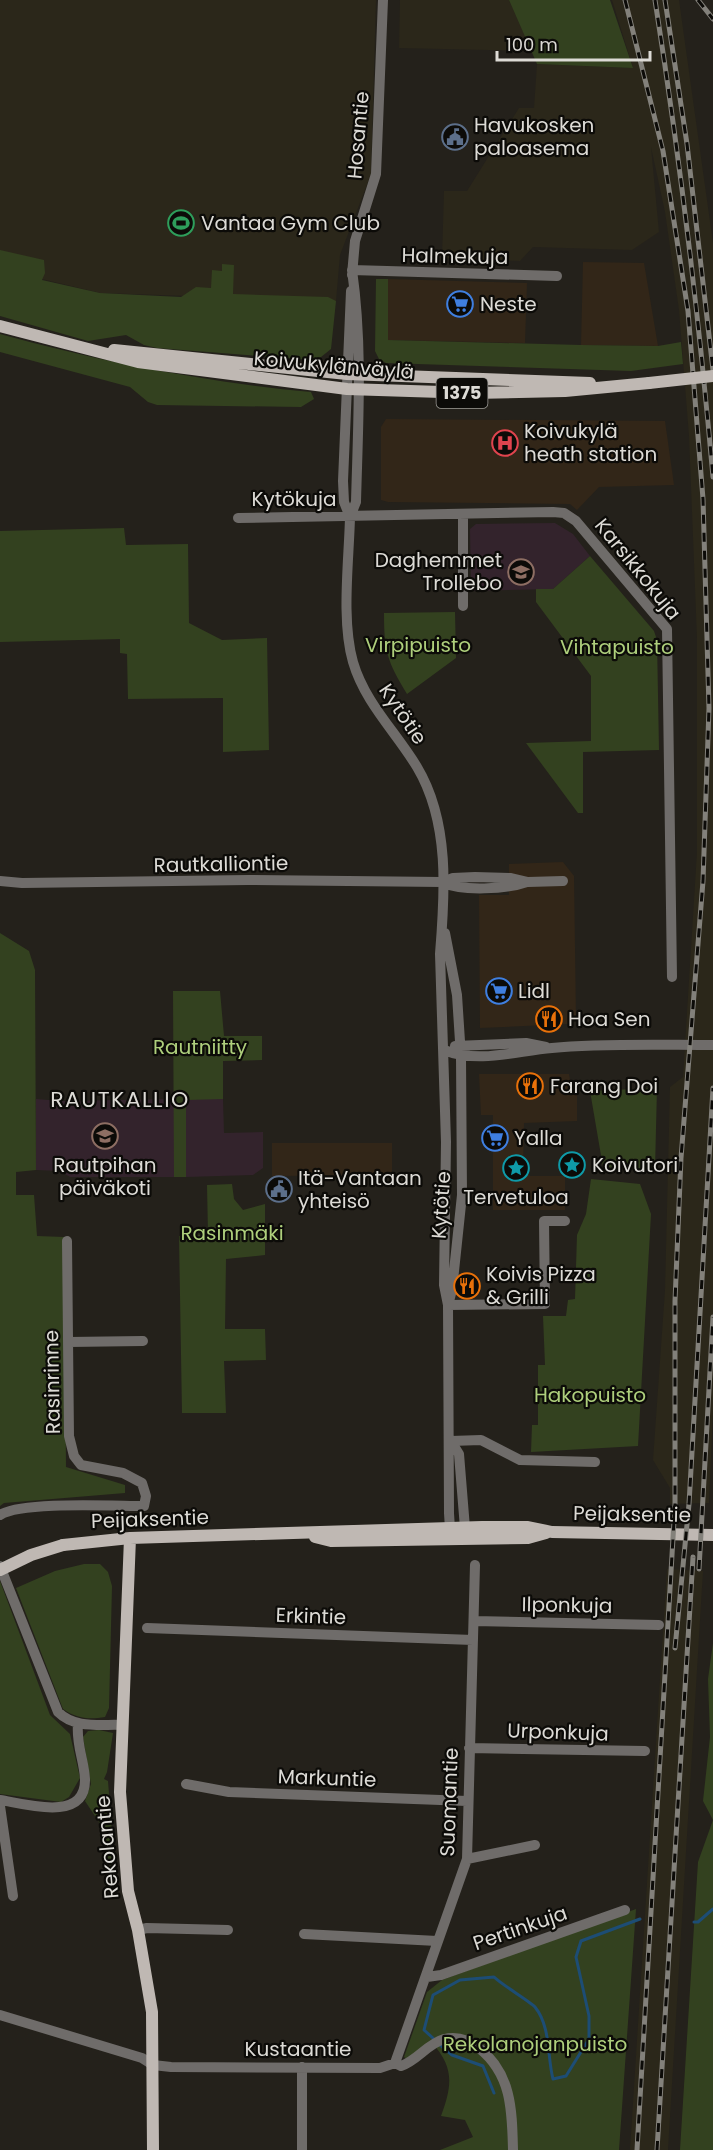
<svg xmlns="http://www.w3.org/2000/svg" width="713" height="2150" viewBox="0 0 713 2150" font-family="Poppins,sans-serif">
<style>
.commercial{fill:#322618}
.built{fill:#2b271a}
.education{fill:#33232c}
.green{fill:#33411f}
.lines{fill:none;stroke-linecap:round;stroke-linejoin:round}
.stream{stroke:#1d4d75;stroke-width:3}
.minor{stroke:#6f6c6a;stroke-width:10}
.major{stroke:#bfb8b3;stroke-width:12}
.rail-casing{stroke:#83817b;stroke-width:5}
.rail{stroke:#0c0b08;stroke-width:3;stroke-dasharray:9;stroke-linecap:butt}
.major-bridge{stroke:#bfb8b3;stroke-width:12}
.labels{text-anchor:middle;stroke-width:4.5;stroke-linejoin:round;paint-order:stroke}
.shield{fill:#0c0b08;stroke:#9e9d98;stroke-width:1.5}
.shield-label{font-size:18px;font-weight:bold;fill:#dddbd6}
.poi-label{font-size:20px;fill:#dddbd6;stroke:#0c0b08;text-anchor:start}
.street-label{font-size:20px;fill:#dddbd6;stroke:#0c0b08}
.park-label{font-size:20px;fill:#aecf7c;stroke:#0c0b08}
.quarter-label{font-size:22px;letter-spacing:1.5px;fill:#dddbd6;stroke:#0c0b08}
</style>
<rect width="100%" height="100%" fill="#24211b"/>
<path class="commercial" d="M583 262 644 263 658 346 581 345Z
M388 279 527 283 525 343 388 340Z
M386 419 665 421 674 485 599 487 577 510 570 504 388 502 381 500V427Z
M563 862 574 876 576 1018 568 1019V1024L480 1028 479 895H509V864Z
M479 1074H569L570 1080H577V1121L524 1123 523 1168 530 1176H565V1210H493V1115H481Z
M272 1143H392V1175L272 1176Z"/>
<path class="built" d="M0 0H376L371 174 340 255 336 301 100 293 0 269Z
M400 0H509L532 51 399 48Z
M612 0H679L713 243V1411L709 1503 670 1504V1488L653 1460 665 1290 670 1087 683 1077 697 852V638L689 436 679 310 665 212 651 147 659 232 632 250 533 247 520 261 442 258 444 191H467L519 108H534L537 64 633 68Z
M667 1569 703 1571 668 2150H630Z"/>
<path class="education" d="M555 523 573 534 590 556 553 589 471 591 470 529 476 524Z
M36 1099 62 1101 174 1099V1177H70L60 1171 36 1170Z
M186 1099H223L224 1133 263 1132V1168L253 1175 186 1177Z"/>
<path class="green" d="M509 0H610L633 68 537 64Z
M0 250 44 260 45 273 42 280 100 293 181 297 196 287 211 288 212 270 222 271V264L234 265 233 294 328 297 336 301 331 349 321 357 311 360 157 348 144 345 126 335 88 341 0 316Z
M376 279H388V340L581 345 658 346 681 342 683 364 631 371 386 363 379 359 375 351Z
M0 334C102 362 205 382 311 392L314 399 301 407 157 405 148 402 130 387 0 352Z
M124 528 126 545 188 544 189 623 222 640 267 638 269 750 223 752V698L128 699 127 654 120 653V639L0 642V531Z
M590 556 654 631 657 640 659 750 583 752V813H578L526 743 591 741V676L536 602V589H553Z
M455 612 456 658 407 694C387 661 384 651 384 613Z
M0 933 29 951 35 970 36 1170 16 1172V1195H34L37 1236 64 1237 66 1467 125 1485V1493L4 1503 0 1506Z
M173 991H220L224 1036H262V1060L223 1061V1099L186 1100V1177H174Z
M657 1088 655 1169 603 1167 590 1091Z
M591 1179 640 1184 651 1214 638 1446 531 1452 532 1425H538V1365H545L543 1316H566L568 1300 575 1299 577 1235 586 1214Z
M232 1184 234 1199 243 1210 265 1204V1255L226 1259 225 1329H265L266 1360 224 1361 226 1413H182L179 1236 208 1234 207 1185Z
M84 1564H100L108 1572 112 1586 109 1708 105 1717C88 1720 76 1718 63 1709L16 1588 55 1571Z
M0 1581 50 1715 70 1734 80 1778 69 1797 61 1802 0 1794Z
M713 1643V2150H680L698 1862 713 1820 703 1801 710 1737 708 1679Z
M99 1730 113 1733 107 1772 104 1779 108 1781 116 1884 109 1868 99 1822 85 1801 91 1784 83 1737 88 1731Z
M636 1909 619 2150H440L473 2137 465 2120 441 2116C452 2086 455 2067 431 2042L408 2060 404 2057 427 1992 442 1980Z"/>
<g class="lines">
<path class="stream" d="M694 1922H698L713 1909
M434 2039 424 2030 433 1995 460 1980 494 1977C502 1985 531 2002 535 2007 551 2027 547 2056 553 2079L566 2076 589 2039V2016L576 1957 581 1941 640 1919
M439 2044 452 2055 483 2066 494 2093"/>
<path class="minor" d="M352 270C363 347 358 424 356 502L350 517C349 561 341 620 353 662 365 703 396 732 417 767 450 822 445 893 440 954L446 1142 444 1285 448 1305 449 1513 450 1529 453 1533
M352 270 557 276
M352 275 355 241 376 174 383 0
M463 514V606
M350 517 344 502 343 481 351 291
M238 518 553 512 564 513 576 521 667 629 672 977
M0 881 22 883 248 880 442 882 453 878 475 877 511 878 528 882 563 881
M442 882C462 892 507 889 527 882
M445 933 457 995 461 1057 462 1195 452 1290 448 1305
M455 1046 526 1043 546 1047
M444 1050C479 1064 516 1051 552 1048 602 1043 662 1045 713 1045
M448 1305 545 1304 544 1221H565
M69 1342 143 1341
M451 1441 459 1454 465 1528 462 1533
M451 1441 481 1440 520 1460 595 1462
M0 1515C21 1501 114 1506 144 1506L146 1496 142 1483 123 1473 81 1465 74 1456 69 1436 67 1241
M0 1566 58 1712C75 1729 100 1724 123 1725
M474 1621 659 1625
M147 1628 473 1640
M469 1748 645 1751
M186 1784 229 1792 467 1801
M0 1800C25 1804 86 1823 85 1779 84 1760 76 1744 78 1724
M0 1806 13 1896
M467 1859 535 1845
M138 1930 147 1928 228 1930
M304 1934 437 1941
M427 1977 441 1975 625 1910
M0 2015 142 2058 153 2065 171 2067 380 2068 395 2063 401 2066C418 2060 427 2044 444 2039 457 2036 469 2040 479 2048 512 2074 512 2111 513 2150
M395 2063 467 1859 475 1565
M302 2150V2067"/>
<path class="major" d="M0 326 138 362 347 389 473 393 565 391 649 383
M114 350 347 374 590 383
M315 1537 331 1541 528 1538 546 1533
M130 1538 120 1792 128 1891 138 1930 152 2012 153 2150
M63 1545 130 1538 482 1527H528L552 1532 713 1535"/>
<g class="rail-casing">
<path id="rail" d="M625 0 663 151 688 311 703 499 709 708 703 881 681 1158 675 1301V1504L637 2150
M655 0C680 159 699 317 713 477
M665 0 687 144 713 370
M698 0 713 19
M699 1569 713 1317
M675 1648 689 1504 713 1088
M657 2150 693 1557"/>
</g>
<use href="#rail" class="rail"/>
<path class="major-bridge" d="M649 383 713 376
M0 1570 31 1555 63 1545"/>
</g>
<defs>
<g id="civic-ring" transform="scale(1.35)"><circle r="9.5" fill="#0c0b08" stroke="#5c6f8a" stroke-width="1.5"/><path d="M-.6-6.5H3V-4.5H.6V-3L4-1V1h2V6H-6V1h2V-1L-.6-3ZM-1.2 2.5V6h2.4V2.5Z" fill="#5c6f8a"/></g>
<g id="stadium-ring" transform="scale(1.35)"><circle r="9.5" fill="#0c0b08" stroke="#2e9e5b" stroke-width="1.5"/><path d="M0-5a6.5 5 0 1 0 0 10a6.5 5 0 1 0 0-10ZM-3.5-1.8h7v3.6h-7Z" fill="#2e9e5b"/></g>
<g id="supermarket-ring" transform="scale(1.35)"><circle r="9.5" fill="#0c0b08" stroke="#3f7fe0" stroke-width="1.5"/><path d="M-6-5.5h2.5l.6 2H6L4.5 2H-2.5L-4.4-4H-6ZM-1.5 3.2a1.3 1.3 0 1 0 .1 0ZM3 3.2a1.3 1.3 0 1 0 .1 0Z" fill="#3f7fe0"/></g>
<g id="hospital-ring" transform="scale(1.35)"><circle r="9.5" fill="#0c0b08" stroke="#e0444e" stroke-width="1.5"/><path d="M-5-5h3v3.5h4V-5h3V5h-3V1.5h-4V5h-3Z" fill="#e0444e"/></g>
<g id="school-ring" transform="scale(1.35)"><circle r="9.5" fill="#0c0b08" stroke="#8d6e63" stroke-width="1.5"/><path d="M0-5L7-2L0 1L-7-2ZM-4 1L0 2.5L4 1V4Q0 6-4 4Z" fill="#8d6e63"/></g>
<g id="restaurant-ring" transform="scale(1.35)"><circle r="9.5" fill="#0c0b08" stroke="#e8710a" stroke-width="1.5"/><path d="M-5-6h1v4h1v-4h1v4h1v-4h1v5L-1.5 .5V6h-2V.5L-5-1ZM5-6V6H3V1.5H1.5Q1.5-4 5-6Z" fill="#e8710a"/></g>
<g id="sight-ring" transform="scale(1.35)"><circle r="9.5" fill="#0c0b08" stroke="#0f9aa8" stroke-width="1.5"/><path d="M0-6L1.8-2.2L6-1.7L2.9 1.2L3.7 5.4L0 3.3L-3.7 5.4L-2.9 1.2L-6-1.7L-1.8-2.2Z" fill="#0f9aa8"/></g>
</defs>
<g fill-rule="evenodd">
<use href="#civic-ring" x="455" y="137"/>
<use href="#stadium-ring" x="181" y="223"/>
<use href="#supermarket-ring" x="460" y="304"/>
<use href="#hospital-ring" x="505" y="443"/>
<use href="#school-ring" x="521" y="572"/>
<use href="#supermarket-ring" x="499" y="991"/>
<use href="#restaurant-ring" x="549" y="1019"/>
<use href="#restaurant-ring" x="530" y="1086"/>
<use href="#school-ring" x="105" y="1136"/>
<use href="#supermarket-ring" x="495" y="1138"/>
<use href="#sight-ring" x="572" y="1165"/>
<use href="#sight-ring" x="516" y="1168"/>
<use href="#civic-ring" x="279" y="1189"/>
<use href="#restaurant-ring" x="467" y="1286"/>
</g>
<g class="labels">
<rect class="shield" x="436.5" y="378" width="51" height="30" rx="4.5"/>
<g class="shield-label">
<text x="462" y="399">1375</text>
</g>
<g class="poi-label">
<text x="474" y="132">Havukosken<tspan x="474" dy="23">paloasema</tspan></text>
<text x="201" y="230">Vantaa Gym Club</text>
<text x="480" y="311">Neste</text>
<text x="524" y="438">Koivukylä<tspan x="524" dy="23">heath station</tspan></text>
<text x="502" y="567" text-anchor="end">Daghemmet<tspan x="502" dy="23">Trollebo</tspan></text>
<text x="518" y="998">Lidl</text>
<text x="568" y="1026">Hoa Sen</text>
<text x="550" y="1093">Farang Doi</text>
<text x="514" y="1145">Yalla</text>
<text x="105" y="1172" text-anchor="middle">Rautpihan<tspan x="105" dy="23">päiväkoti</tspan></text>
<text x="592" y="1172">Koivutori</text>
<text x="298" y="1185">Itä-Vantaan<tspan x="298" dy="23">yhteisö</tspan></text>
<text x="516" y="1204" text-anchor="middle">Tervetuloa</text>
<text x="486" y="1281">Koivis Pizza<tspan x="486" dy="23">&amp; Grilli</tspan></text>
</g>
<g class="street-label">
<text transform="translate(358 135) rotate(-85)" y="7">Hosantie</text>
<text transform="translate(455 256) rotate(1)" y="7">Halmekuja</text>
<text transform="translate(334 365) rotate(5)" y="7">Koivukylänväylä</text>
<text x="294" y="506">Kytökuja</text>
<text transform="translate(638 569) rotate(51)" y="7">Karsikkokuja</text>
<text transform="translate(403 714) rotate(56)" y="7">Kytötie</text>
<text transform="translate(221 864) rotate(-1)" y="7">Rautkalliontie</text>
<text transform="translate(441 1205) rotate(-86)" y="7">Kytötie</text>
<text transform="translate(52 1382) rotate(-91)" y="7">Rasinrinne</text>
<text transform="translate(632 1514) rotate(1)" y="7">Peijaksentie</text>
<text transform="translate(150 1519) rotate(-2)" y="7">Peijaksentie</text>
<text transform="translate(567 1605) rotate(1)" y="7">Ilponkuja</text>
<text transform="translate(311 1616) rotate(2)" y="7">Erkintie</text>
<text transform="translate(558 1732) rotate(2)" y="7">Urponkuja</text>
<text transform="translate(327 1778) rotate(2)" y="7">Markuntie</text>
<text transform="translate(449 1802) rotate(-88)" y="7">Suomantie</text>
<text transform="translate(107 1847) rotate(-95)" y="7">Rekolantie</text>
<text transform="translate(520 1928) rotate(-19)" y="7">Pertinkuja</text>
<text x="298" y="2056">Kustaantie</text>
</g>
<g class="park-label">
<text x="418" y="652">Virpipuisto</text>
<text x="617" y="654">Vihtapuisto</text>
<text x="200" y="1054">Rautniitty</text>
<text x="232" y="1240">Rasinmäki</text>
<text x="590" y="1402">Hakopuisto</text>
<text x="535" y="2051">Rekolanojanpuisto</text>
</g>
<g class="quarter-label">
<text x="120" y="1107">RAUTKALLIO</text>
</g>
</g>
<path d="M497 51v9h153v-9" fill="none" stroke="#dddbd6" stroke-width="3"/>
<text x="506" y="51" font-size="18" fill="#dddbd6" stroke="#0c0b08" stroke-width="4.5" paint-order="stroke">100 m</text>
</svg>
